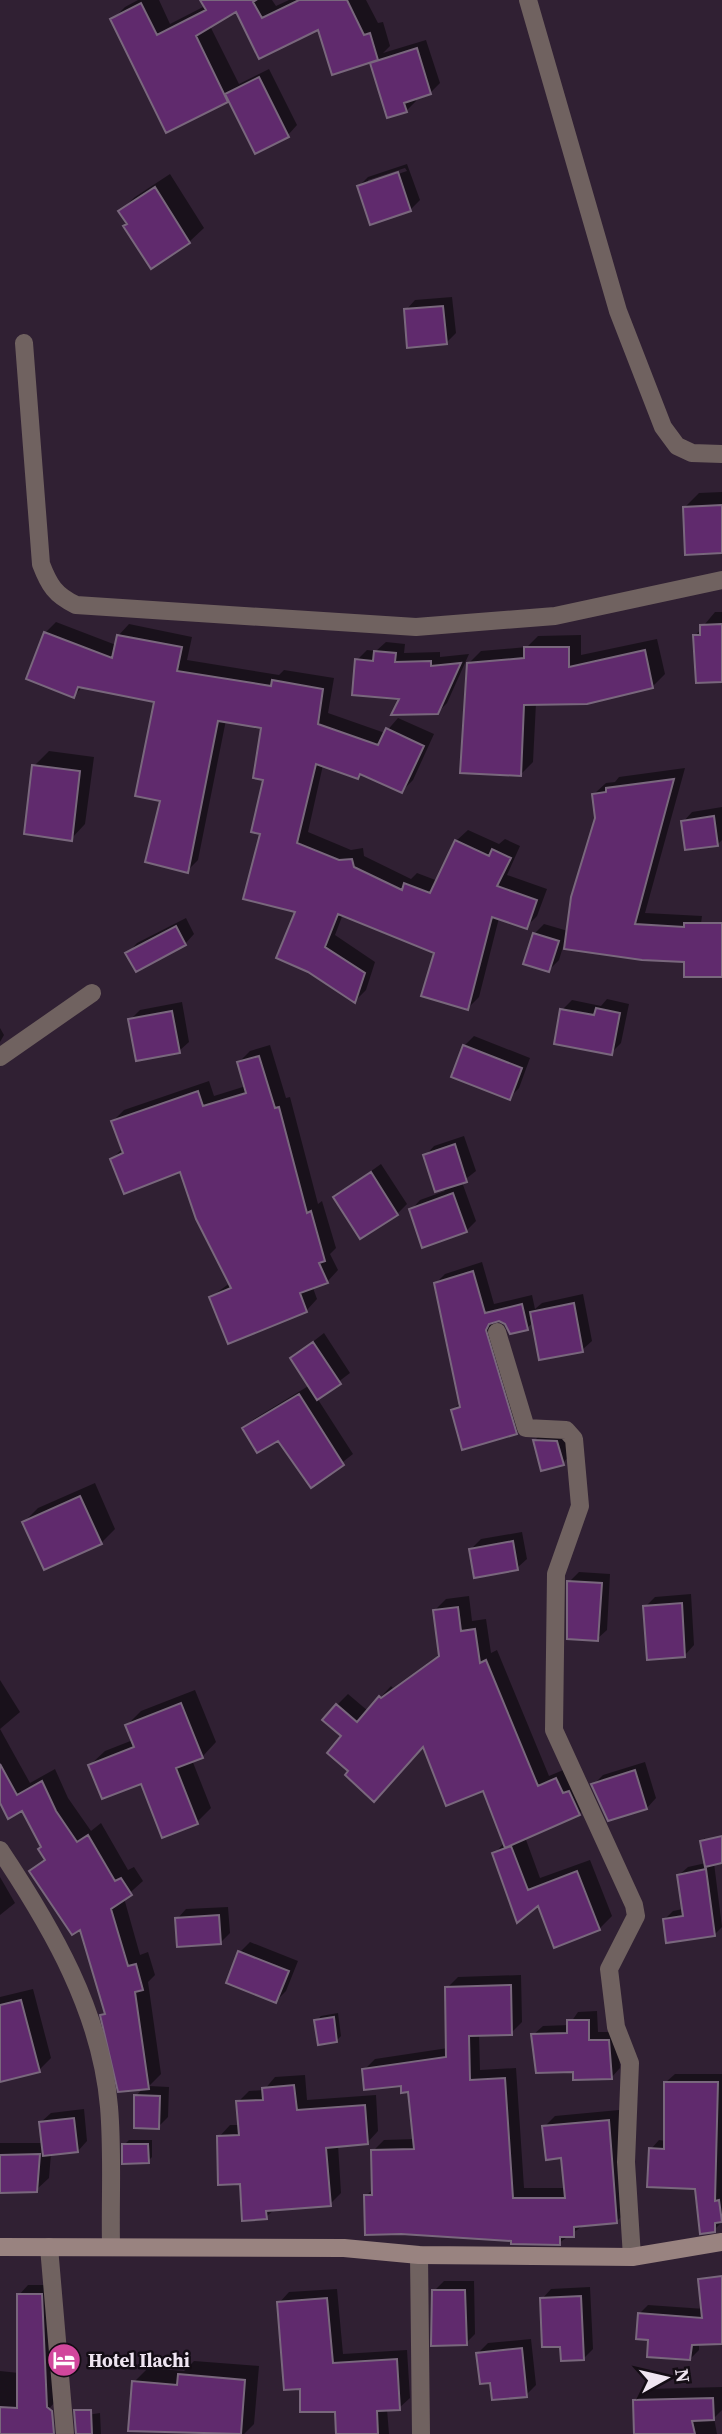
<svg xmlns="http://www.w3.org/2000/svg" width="722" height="2434" viewBox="0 0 722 2434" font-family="'Source Serif 4',serif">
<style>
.shadow{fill:#0007;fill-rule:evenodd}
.building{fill:#602a6d;stroke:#79677d;stroke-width:2}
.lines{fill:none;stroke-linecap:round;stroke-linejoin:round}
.minor{stroke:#706260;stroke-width:18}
.secondary{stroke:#998380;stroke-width:18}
.labels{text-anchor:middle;stroke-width:5;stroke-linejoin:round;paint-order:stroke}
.poi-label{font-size:19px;font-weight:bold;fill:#efe5f1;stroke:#140d15;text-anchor:start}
</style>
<rect width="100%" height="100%" fill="#302033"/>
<path class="shadow" d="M138 0H159L170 24 205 6 202 0H272L276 6 289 0H366L378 23 383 22 390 46 383 53 426 40 440 83 430 93 415 98 416 101 406 111 388 116 371 61 319 27 260 57 236 10 210 26 239 84 269 69 297 125 288 135 229 98 167 130 112 20 125 7Z
M407 164 420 200 410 210 359 186 368 177ZM405 168 407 171 368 184V180Z
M170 174 204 228 189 242 151 267 120 211 135 197Z
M452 297 456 333 446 343 406 310 415 300Z
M722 492V552L685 507 699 493Z
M715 612H722V680L695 636Z
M56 622 116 645 118 636 129 624 192 637 187 660 279 675 284 670 334 678 328 713 385 733 398 718 434 734 413 780 402 791 362 773 357 777 323 765 308 832 351 850 363 848 364 856 411 879 417 873 438 881 456 841 468 830 499 844 505 839 520 846 507 875 547 889 537 916 526 927 499 918 479 997 468 1008 436 952 343 914 335 935 375 962 366 990 355 1001 297 911 262 833 266 779 263 726 226 720 198 860 187 871 162 800 156 701 83 686 74 696 45 633Z
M581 635V655L657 639 665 674 652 687 536 703 533 762 520 775 469 663 481 651 527 647 538 636Z
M386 642 405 644 404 653 440 652V657L469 654 447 703 437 713 401 697 357 660 367 650 376 651Z
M49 751 94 757 85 824 71 839 34 766Z
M685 768 645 913 702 916 700 931 722 936V975L686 961 642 959 563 947 559 960 549 970 534 934 544 924 568 931 597 818 594 794 606 783 615 782 619 777Z
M722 807V840L718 844 683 822 692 812Z
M186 918 194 934 185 944 128 953 137 943Z
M607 999 629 1004 621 1043 611 1053 562 1010 572 1000 601 1006Z
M182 1002 189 1042 179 1051 130 1020 140 1010Z
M0 1028 4 1035 0 1042Z
M474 1036 530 1058 519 1088 510 1097 464 1046Z
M270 1045 286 1098 290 1097 318 1204 322 1201 336 1248 330 1254 338 1270 327 1282 313 1288 317 1299 306 1311 211 1297 230 1283 181 1170 112 1159 123 1148 113 1121 124 1110 209 1081 214 1096 246 1086 239 1062 250 1051Z
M464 1136 476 1171 462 1182 476 1221 466 1231 411 1210 420 1200 445 1191 425 1156 434 1146Z
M381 1164 407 1204 397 1214 335 1197Z
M482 1262 494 1304 532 1295 535 1309 542 1303 583 1294 592 1341 582 1350 534 1322 527 1328 495 1320 526 1423 516 1433 453 1410 461 1402 436 1283 445 1274Z
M324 1333 350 1373 317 1398 353 1454 312 1486 279 1438 244 1428 254 1419 310 1385 292 1358Z
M544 1431 567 1432 572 1453 563 1463 535 1440Z
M95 1483 115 1529 101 1543 24 1522 38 1508Z
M522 1532 527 1559 517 1568 471 1549 481 1539Z
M579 1572 610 1574 607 1630 597 1639 569 1582Z
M691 1594 694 1645 685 1655 645 1607 655 1597Z
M469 1596 472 1621 486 1619 491 1653 497 1650 549 1776 568 1768 590 1802 579 1814 525 1837 540 1878 590 1860 612 1916 599 1929 539 1903 494 1854 505 1842 484 1789 424 1745 351 1771 337 1705 348 1694 368 1711 391 1686 393 1688 440 1654 435 1610 446 1599Z
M0 1680 20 1712 0 1729 30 1783 55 1769 68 1798 91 1831 101 1823 128 1870 134 1867 143 1881 124 1898 140 1955 148 1952 155 1975 148 1982 161 2074 149 2086 169 2087 168 2117 158 2127 136 2096 144 2087 102 2015 106 2011 81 1927 32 1871 46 1858 23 1808 0 1800Z
M195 1690 216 1742 202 1757 192 1760 211 1808 197 1822 142 1782 90 1765 105 1751 133 1740 127 1725 141 1711Z
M645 1762 656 1798 647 1808 593 1785 603 1775Z
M705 1838V1841L722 1838V1861L714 1863 722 1927 714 1935 665 1919 673 1911 683 1909 679 1875 688 1867 706 1863 702 1841Z
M0 1877 15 1903 0 1915Z
M228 1907 230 1933 220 1943 177 1919 186 1909Z
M250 1942 298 1961 286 1991 276 2001 228 1982 240 1952Z
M521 1975 522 2022 511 2033 479 2034 480 2070 516 2068 524 2188H566L563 2156 544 2127 555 2116 619 2110 627 2211 616 2222 585 2224 559 2243 513 2240 366 2196 373 2189V2151L384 2140 415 2139 410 2090 364 2070 375 2059 448 2048 447 1988 458 1977Z
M33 1989 51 2058 39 2070 0 2080V1997Z
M597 2011 598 2032H618L620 2068 611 2078 575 2070 533 2035 543 2026 569 2025 578 2012Z
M338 2013 341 2036 336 2041 316 2021 321 2016Z
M675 2074H722V2222L714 2230 696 2187 651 2149 659 2140 666 2141V2082Z
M305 2075 307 2100 376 2095 378 2131 367 2143 338 2145 341 2193 330 2204 275 2209 266 2217 242 2182 219 2137 230 2125H240L238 2102 249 2091 264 2090 275 2077Z
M84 2109 87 2141 78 2151 51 2154 49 2178 36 2190 0 2183V2143H43L41 2122 51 2113Z
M129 2140H152V2157L148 2161 124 2145Z
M444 2281H474L475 2334 466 2343 434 2291Z
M28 2285H50L55 2402 46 2412 0 2407V2371L19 2373V2295Z
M590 2287 593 2349 584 2358 562 2345 542 2299 551 2289Z
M337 2289 343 2354 407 2350 410 2398 399 2408 387 2409 389 2434H338L336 2411 302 2387 279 2303 289 2292Z
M648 2305 719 2310 699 2343V2350L690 2359 650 2338 639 2314Z
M531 2339 536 2385 526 2395 492 2381 478 2353 488 2343Z
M194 2361 259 2366 254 2424 244 2434 130 2429 134 2382 148 2368 184 2371Z
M722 2387V2410L714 2418 717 2434H636L635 2401 647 2389Z
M100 2413 101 2434H76L77 2425 87 2415Z"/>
<path class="building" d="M200 0H256L253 2 262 18 299 0H347L364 35 370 33 378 60 332 75 318 30 259 59 236 12 196 36 228 102 166 133 110 19 141 3 157 35 206 10Z
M417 48 431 94 404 103 407 112 387 118 370 63Z
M259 77 289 137 255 154 225 94Z
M398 172 411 211 370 225 357 186Z
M155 187 190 243 151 269 123 226 127 224 118 211Z
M443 306 447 344 407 348 404 309Z
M722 505V553L685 555 683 507Z
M722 624V682L696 683 693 635H700V625Z
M44 632 112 658 117 635 182 647 177 671 271 686 272 680 323 689 318 724 378 745 386 728 424 746 402 793 360 774 358 779 316 764 297 843 339 860 352 859 354 867 402 890 404 883 430 893 455 840 489 856 492 849 511 858 497 886 537 900 527 929 492 917 468 1010 421 996 434 953 338 914 325 947 365 973 355 1003 308 972 276 958 295 912 243 899 260 834 251 832 263 780 253 778 261 728 218 721 188 873 145 862 160 801 135 796 154 702 78 687 74 698 26 679Z
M524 647H569V667L645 650 653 688 587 704 524 705 521 776 460 773 467 663 524 658Z
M374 651 396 653 395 662 431 661V666L461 663 438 714 391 715 399 699 352 695 355 659 373 661Z
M32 765 80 771 72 841 24 834Z
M674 779 635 924 684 927V923H722V977H684V962L642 960 564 949 571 897 595 818 592 794 606 792V788Z
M714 816 718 846 685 850 681 821Z
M176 926 186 945 136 972 125 953Z
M533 933 559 941 549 972 523 964Z
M596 1008 620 1013 612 1055 554 1044 560 1009 594 1015Z
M172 1011 180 1053 136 1061 128 1019Z
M463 1045 522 1068 510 1100 451 1077Z
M259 1056 275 1108 279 1107 307 1213 311 1211 325 1261 319 1263 328 1283 300 1293 307 1312 228 1344 209 1297 231 1288 196 1219 180 1172 124 1194 110 1159 123 1153 111 1121 198 1091 203 1106 246 1093 237 1062Z
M455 1144 467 1182 435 1192 423 1155Z
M371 1172 398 1215 360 1239 333 1197Z
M453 1193 467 1232 422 1248 409 1209Z
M473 1271 485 1313 522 1304 528 1330 510 1334 505 1324 499 1321 489 1324 486 1330 517 1434 462 1450 451 1410 460 1407 434 1283Z
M574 1303 583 1352 539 1360 530 1312Z
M313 1342 341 1384 317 1400 290 1358Z
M299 1394 344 1465 311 1488 278 1441 257 1453 242 1428Z
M533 1440 557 1441 564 1465 541 1471Z
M80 1496 102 1544 44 1570 22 1522Z
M513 1541 518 1570 474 1578 469 1549Z
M567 1581 602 1583 598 1641 567 1639Z
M682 1603 685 1657 647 1660 643 1606Z
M458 1607 461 1631 475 1629 480 1663 486 1660 538 1786 556 1778 563 1793 569 1791 580 1815 505 1848 483 1791 446 1806 423 1747 374 1802 345 1775 348 1771 327 1753 341 1736 322 1720 336 1704 357 1722 379 1696 381 1698 439 1656 433 1610Z
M181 1703 203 1758 176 1768 198 1824 162 1838 141 1784 102 1799 88 1765 134 1747 125 1725Z
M0 1764 17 1795 42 1781 56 1811 77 1842 88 1835 115 1881 121 1878 132 1895 111 1909 128 1966 136 1964 143 1990 135 1992 149 2089 118 2092 100 2015 105 2014 80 1930 72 1935 29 1871 45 1860 38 1849 41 1847 22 1811 8 1819 0 1803Z
M635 1770 647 1809 608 1821 591 1784Z
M722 1836V1863L705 1867 700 1841Z
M511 1846 528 1890 577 1871 600 1930 554 1948 538 1906 517 1923 492 1853Z
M706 1869 715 1936 666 1943 663 1919 683 1916 677 1875Z
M219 1915 221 1944 177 1947 175 1918Z
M238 1951 289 1971 276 2003 226 1983Z
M511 1985 512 2035 469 2036 470 2080 505 2078 513 2198H565L561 2158 546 2160 542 2126 609 2120 617 2223 574 2227V2237H560V2245L511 2244V2241L401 2234 365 2235 364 2195H372L371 2150 414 2149 408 2092 401 2093V2086L364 2090 362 2069 446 2057 445 1987Z
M21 2000 40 2072 0 2082V2005Z
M334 2017 337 2042 318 2045 314 2020Z
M567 2020H589V2040H609L612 2079 573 2080V2072L536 2073 531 2034 567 2033Z
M664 2082H718L715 2201 719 2200 722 2222 715 2223V2232L700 2234 695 2189 647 2187 649 2148 664 2149Z
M294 2085 297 2110 365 2105 368 2144 326 2148 331 2206 266 2211 267 2219 242 2221 240 2184 218 2185 217 2136 239 2135 236 2101 263 2100 262 2088Z
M134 2095 160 2096 159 2129 134 2128Z
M74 2118 78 2152 43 2156 39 2122Z
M122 2144H148L149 2163 122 2164Z
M40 2154 37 2192 0 2193V2155Z
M722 2276V2344L692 2345 690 2360 647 2357 648 2340 636 2339 638 2313 702 2318 698 2279Z
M432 2290H465L467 2345 431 2346Z
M17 2294H42L47 2407 52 2411 54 2434H0V2407L17 2408Z
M581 2296 584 2360 561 2361 560 2347H542L540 2298Z
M327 2298 333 2363 397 2359 400 2410 377 2411 378 2434H336L335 2412H300V2389L284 2390 277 2302Z
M522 2348 527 2397 492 2400 490 2383 480 2384 476 2353Z
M178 2374 245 2380 241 2434 128 2431 132 2381 177 2385Z
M713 2398 714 2420 692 2421 695 2434H634L633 2400Z
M74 2410H91L92 2434H76Z"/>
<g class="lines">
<path class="minor" d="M528 0 618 311 663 427 677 446 692 453 722 454
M24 343 41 564C49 585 55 595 76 605L416 627 555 616 722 580
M0 1057 92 993
M497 1332 526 1428 566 1430 574 1439 580 1506 556 1574 554 1730 634 1905 636 1916 609 1969 616 2027 630 2063 626 2162 632 2257
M0 1850C52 1928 101 2012 109 2107 113 2153 110 2200 111 2246
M49 2247 65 2434
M419 2255 421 2434"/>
<path class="secondary" d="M0 2247 344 2248 419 2255 632 2257 722 2242"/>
</g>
<defs>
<g id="hotel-disc" transform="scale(1.75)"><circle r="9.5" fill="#d1479c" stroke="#140d15"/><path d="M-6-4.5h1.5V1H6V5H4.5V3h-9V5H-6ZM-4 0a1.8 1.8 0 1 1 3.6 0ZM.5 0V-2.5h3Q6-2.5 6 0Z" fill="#fff"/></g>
</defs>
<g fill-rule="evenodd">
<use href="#hotel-disc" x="64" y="2360"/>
</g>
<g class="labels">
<g class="poi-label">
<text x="88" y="2367">Hotel Ilachi</text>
</g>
</g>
<g transform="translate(666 2378) rotate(82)" stroke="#140d15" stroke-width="5" paint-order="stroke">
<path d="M0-5L12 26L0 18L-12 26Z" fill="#efe5f1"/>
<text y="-10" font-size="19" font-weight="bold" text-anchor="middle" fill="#efe5f1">N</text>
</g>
</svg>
